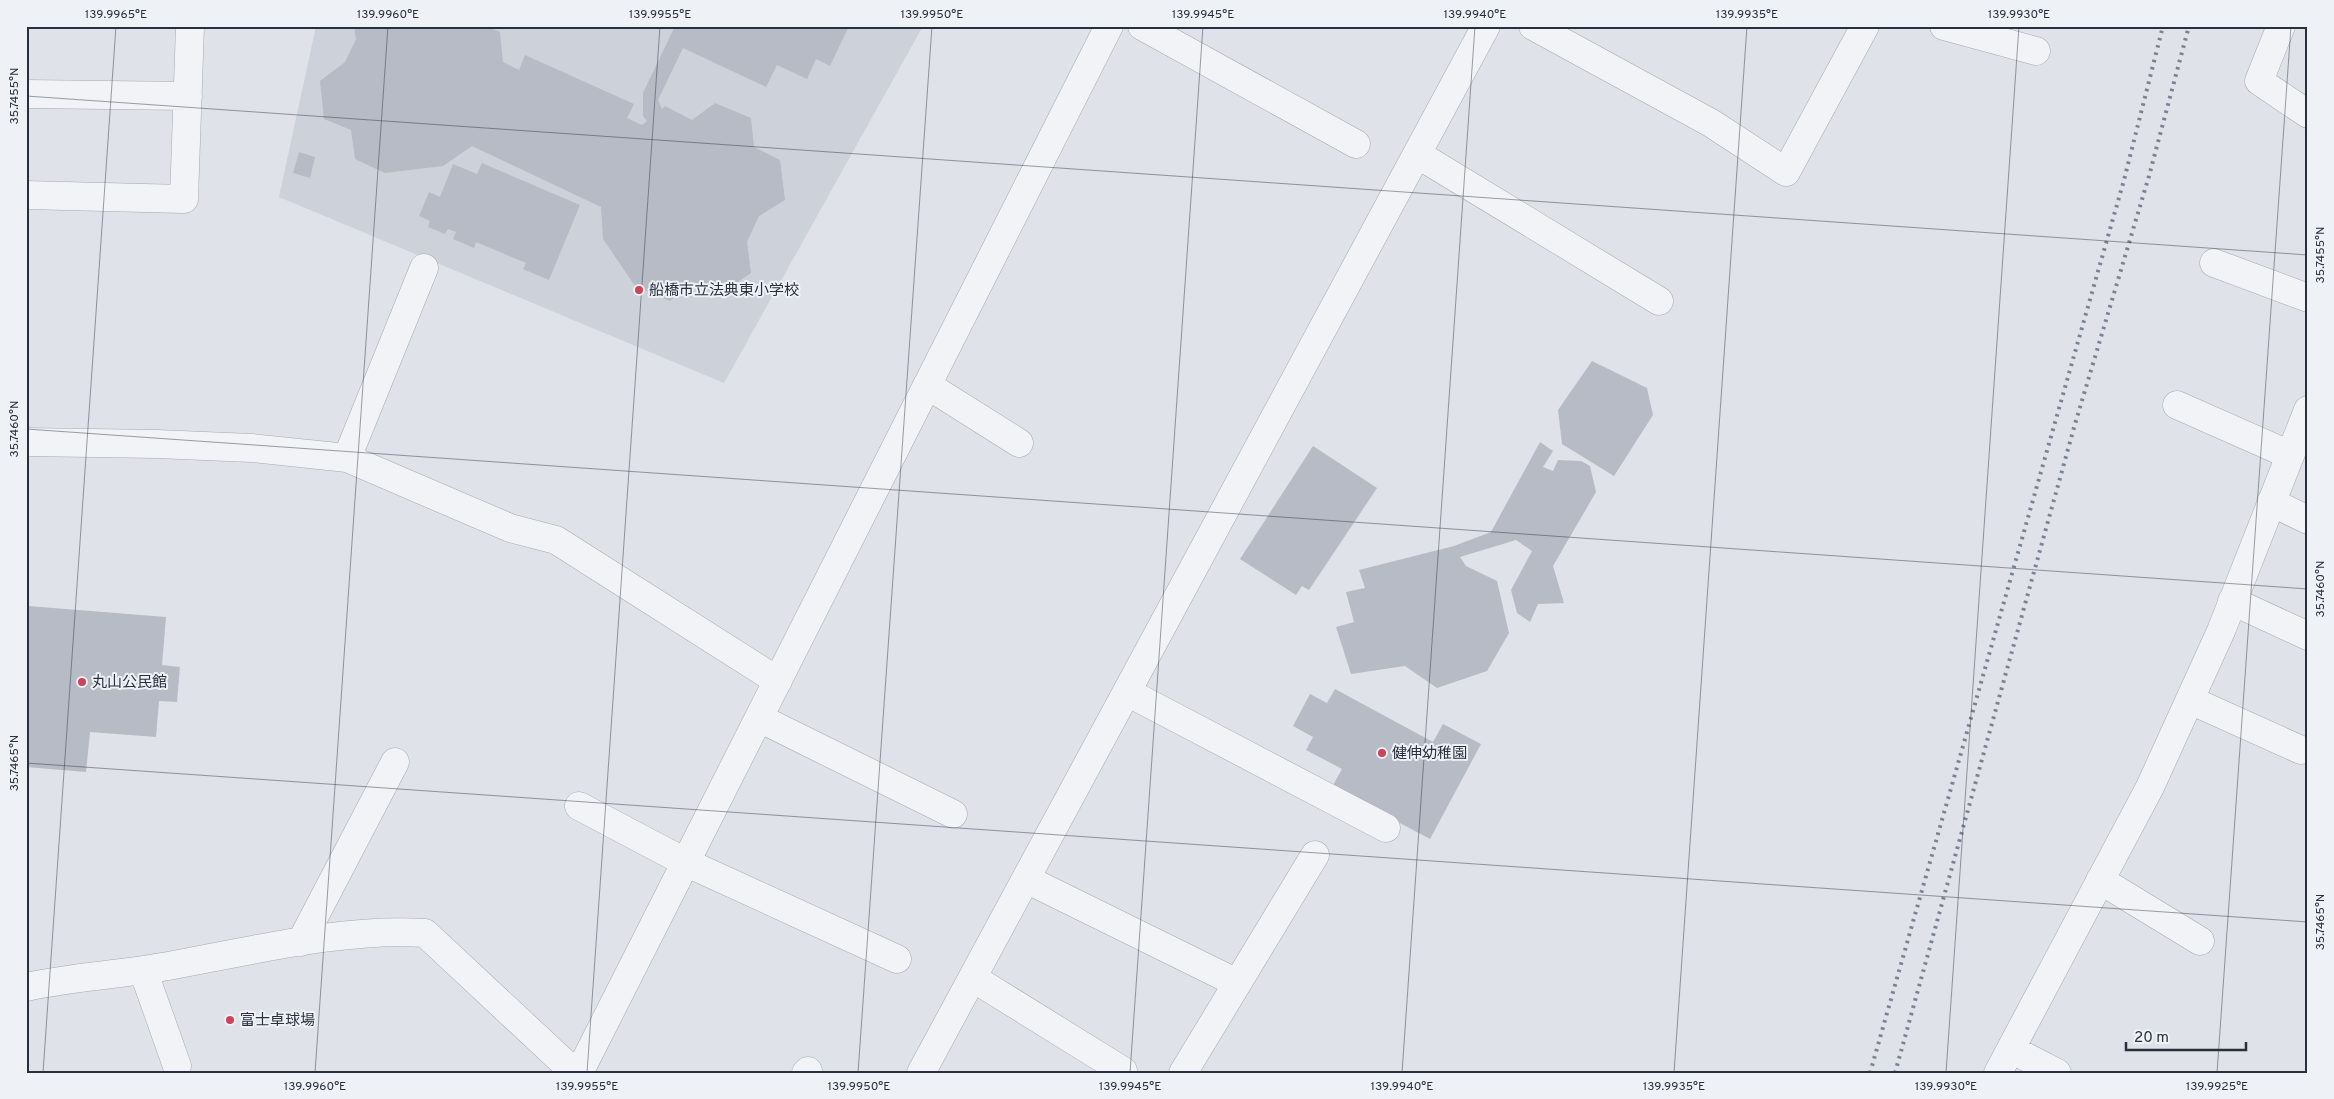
<svg xmlns="http://www.w3.org/2000/svg" width="2334" height="1099" viewBox="0 0 2334 1099" font-family="Overpass,'Noto Sans JP',sans-serif">
<style>
.built{fill:#cdd1da}
.building{fill:#b6bbc5}
.lines{fill:none;stroke-linecap:round;stroke-linejoin:round}
.minor-casing{stroke:#a4a9b2;stroke-width:29}
.minor{stroke:#f1f3f6;stroke-width:28}
.rail{stroke:#788292;stroke-width:4;stroke-dasharray:2.5 5;stroke-linecap:butt}
.ticks{fill:none;stroke:#28303f;stroke-width:1;stroke-opacity:0.45}
.poi-dot{fill:#ce4357;stroke:#eef1f6;stroke-width:2}
.labels{text-anchor:middle;stroke-width:4;stroke-linejoin:round;paint-order:stroke}
.poi-label{font-size:15px;fill:#28303f;stroke:#eef1f6;text-anchor:start}
.neatline{fill:none;stroke:#28303f;stroke-width:2}
.ticks-label{font-size:12px;text-anchor:middle;fill:#28303f}
</style>
<rect width="100%" height="100%" fill="#dfe2e8"/>
<path class="built" d="M316 26H923L724 383 279 197Z"/>
<path class="building" d="M354 26H486L500 32 503 62 519 70 525 55 634 104 627 118 642 125 647 121 643 116V93L675 26H849L830 66 816 59 807 79 777 65 766 87 683 48 658 100 662 109 665 106 692 120 715 103 751 118 754 147 780 160 785 200 759 216 747 242 751 273 719 295 692 282 670 301 635 286 603 239 601 207 472 146 443 166 385 173 355 159 351 130 324 119 320 81 345 62 356 39Z
M299 152 315 157 310 178 293 173Z
M482 163 580 205 549 280 523 269 526 263 476 242 474 248 453 239 456 232 448 229 445 234 428 227 430 221 419 216 429 192 440 197 453 164 477 174Z
M1592 361 1647 388 1653 415 1614 476 1562 444 1558 410Z
M1540 442 1553 451 1543 467 1553 471 1558 460 1581 461 1590 466 1596 492 1553 566 1564 603 1538 604 1530 622 1517 613 1511 590 1532 551 1516 540 1460 557 1466 566 1497 581 1509 633 1487 671 1437 688 1405 666 1351 674 1336 627 1354 622 1346 592 1365 588 1359 570 1454 546 1491 532Z
M1313 446 1377 488 1309 590 1302 586 1296 595 1240 559Z
M28 606 166 617 162 665 180 667 177 702 159 701 156 737 90 732 86 772 26 767V633Z
M1335 689 1433 742 1443 724 1481 744 1430 839 1332 787 1342 769 1306 750 1313 737 1293 726 1310 694 1327 703Z"/>
<g class="lines">
<g class="minor-casing">
<path id="minor" d="M1142 26 1356 144
M1533 26 1711 123 1786 172 1865 26
M1944 26 2036 51
M2281 26 2259 81 2308 114
M26 94 188 96
M1417 154 1659 301
M26 195 184 199 190 26
M2214 263 2308 298
M927 385 1019 443
M2177 405 2290 455
M26 442 157 444 252 448 347 458 510 528 556 540 778 681
M347 458 424 268
M2271 502 2308 520
M2232 601 2308 636
M1127 692 1386 828
M2190 700 2301 750
M759 718 953 814
M579 806 685 862 897 959
M1026 879 1237 983
M2100 880 2200 941
M301 942 395 762
M143 970 177 1066
M973 978 1123 1071
M26 987C71 977 117 975 162 967 243 953 343 927 425 933L575 1073
M2011 1049 2057 1073
M579 1073 1109 26
M806 1073 808 1071
M921 1073 1486 26
M1183 1073 1315 855
M1998 1073 2150 787 2221 631 2308 410"/>
</g>
<use href="#minor" class="minor"/>
<path class="rail" d="M1870 1073 2124 180 2163 26
M1895 1073 2075 424 2149 176 2189 26"/>
</g>
<path class="ticks" d="M26 96 2308 255M26 429 2308 589M26 763 2308 922M43 1073 116 26M315 1073 388 26M587 1073 660 26M858 1073 932 26M1130 1073 1203 26M1402 1073 1475 26M1674 1073 1747 26M1946 1073 2019 26M2217 1073 2291 26"/>
<g class="poi-dot">
<circle cx="639" cy="290" r="5"/>
<circle cx="82" cy="682" r="5"/>
<circle cx="1382" cy="753" r="5"/>
<circle cx="230" cy="1020" r="5"/>
</g>
<g class="labels">
<g class="poi-label">
<text x="649" y="295">船橋市立法典東小学校</text>
<text x="92" y="687">丸山公民館</text>
<text x="1392" y="758">健伸幼稚園</text>
<text x="240" y="1025">富士卓球場</text>
</g>
</g>
<rect width="2334" height="1099" fill="none" stroke="#eef1f6" stroke-width="55"/>
<path d="M2126 1042v8h120v-8" fill="none" stroke="#28303f" stroke-width="2.5"/>
<text x="2134" y="1042" font-size="15" fill="#28303f" stroke="#eef1f6" stroke-width="4" paint-order="stroke">20 m</text>
<rect x="28" y="28" width="2278" height="1044" class="neatline"/>
<g class="ticks-label">
<text x="116" y="18">139.9965°E</text>
<text x="388" y="18">139.9960°E</text>
<text x="660" y="18">139.9955°E</text>
<text x="932" y="18">139.9950°E</text>
<text x="1203" y="18">139.9945°E</text>
<text x="1475" y="18">139.9940°E</text>
<text x="1747" y="18">139.9935°E</text>
<text x="2019" y="18">139.9930°E</text>
<text transform="translate(14 96) rotate(-90)" y="4">35.7455°N</text>
<text transform="translate(2320 255) rotate(-90)" y="4">35.7455°N</text>
<text transform="translate(14 429) rotate(-90)" y="4">35.7460°N</text>
<text transform="translate(2320 589) rotate(-90)" y="4">35.7460°N</text>
<text transform="translate(14 763) rotate(-90)" y="4">35.7465°N</text>
<text transform="translate(2320 922) rotate(-90)" y="4">35.7465°N</text>
<text x="315" y="1090">139.9960°E</text>
<text x="587" y="1090">139.9955°E</text>
<text x="859" y="1090">139.9950°E</text>
<text x="1130" y="1090">139.9945°E</text>
<text x="1402" y="1090">139.9940°E</text>
<text x="1674" y="1090">139.9935°E</text>
<text x="1946" y="1090">139.9930°E</text>
<text x="2217" y="1090">139.9925°E</text>
</g>
</svg>
